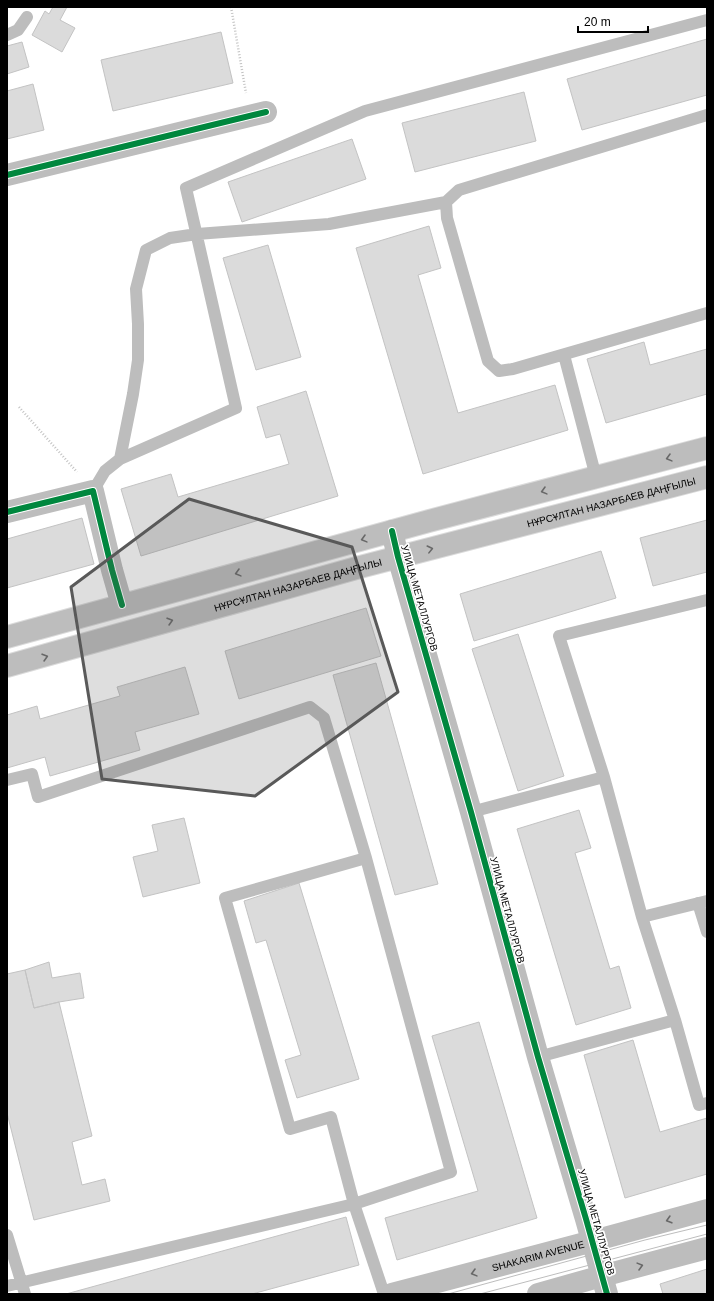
<svg xmlns="http://www.w3.org/2000/svg" width="714" height="1301" viewBox="0 0 714 1301" font-family="Helvetica,sans-serif">
<style>
.building{fill:#dbdbdb;stroke:#c3c3c3}
.lines{fill:none;stroke-linecap:round;stroke-linejoin:round}
.primary-casing{stroke:#dbdbdb;stroke-width:24}
.path{stroke:#c2c2c2;stroke-width:2.5;stroke-dasharray:1 2;stroke-linecap:butt}
.service{stroke:#bdbdbd;stroke-width:12}
.minor{stroke:#bdbdbd;stroke-width:22}
.tertiary{stroke:#bdbdbd;stroke-width:22}
.primary{stroke:#bdbdbd;stroke-width:22}
.tram{stroke:#bdbdbd;stroke-width:1}
.cycleway-casing{stroke:#fff;stroke-width:8}
.cycleway{stroke:#00873e;stroke-width:6}
.oneway{stroke:#686868}
.marked{fill:#595959;fill-opacity:0.2;stroke:#595959;stroke-width:3;stroke-linejoin:round}
.labels{text-anchor:middle;stroke-width:3.5;stroke-linejoin:round;paint-order:stroke}
.street-label{font-size:10px;fill:#000;stroke:#fff}
</style>
<rect width="100%" height="100%" fill="#fff"/>
<path class="building" d="M53 7H67L60 20 75 28 62 52 32 35 45 11 49 14Z
M221 32 233 83 113 111 101 60Z
M707 39V95L582 130 567 79Z
M22 42 29 67 7 74V46Z
M33 84 44 130 7 139V91Z
M524 92 536 141 415 172 402 123Z
M352 139 366 179 242 222 228 182Z
M429 226 441 268 418 275 458 413 555 385 568 430 423 474 356 248Z
M268 245 301 357 256 370 223 258Z
M644 342 650 365 707 349V394L606 423 587 359Z
M306 391 338 496 141 556 121 489 171 474 178 497 289 464 280 434 266 438 257 407Z
M82 518 94 564 7 588V539Z
M707 520V572L653 586 640 538Z
M601 551 616 598 474 641 460 594Z
M366 608 381 656 239 699 225 651Z
M518 634 564 776 518 791 472 649Z
M376 663 438 884 395 895 333 675Z
M185 667 199 714 135 732 140 750 50 776 45 757 7 768V715L37 706 40 719 120 696 117 687Z
M579 810 591 848 575 853 610 969 619 966 631 1008 576 1025 517 829Z
M184 818 200 883 143 897 133 857 158 851 152 825Z
M299 883 359 1079 297 1098 285 1060 301 1055 266 940 256 943 244 901Z
M49 962 52 978 80 973 84 998 59 1002 34 1008 25 970Z
M25 970 34 1008 59 1002 92 1136 72 1142 82 1185 105 1179 110 1201 34 1220 7 1113V974Z
M479 1022 537 1218 397 1260 385 1218 478 1191 432 1036Z
M633 1040 660 1132 707 1118V1174L625 1198 584 1055Z
M346 1217 359 1265 252 1294H66Z
M707 1269V1294H663L660 1284Z"/>
<g class="lines">
<g class="primary-casing">
<g id="primary">
<path d="M7 637 429 521 707 448"/>
<path id="s2" d="M7 666 360 567 707 477"/>
</g>
</g>
<path class="path" d="M231 7 246 93
M19 407 77 472"/>
<path class="service" d="M7 35 18 30 27 17
M707 115 459 190 446 202 447 218 488 361 499 371 513 369 707 313
M564 355 596 477
M120 459 133 394 138 360V324L136 289 146 250 170 238 197 234 329 224 446 202
M93 491 105 471 120 459 236 408 186 188 365 111 707 20
M604 777 559 636 707 600
M7 780 32 774 38 797 310 707 324 718 366 858 451 1172 354 1204 7 1286
M471 812 604 777 642 917 707 901
M366 858 225 898 290 1129 331 1117 354 1204 384 1294
M698 903 707 932
M642 917 675 1020
M538 1057 675 1020 699 1105 707 1103
M7 1235 25 1294"/>
<path class="minor" d="M7 175 266 112
M7 512 93 491 112 570 122 605
M593 1241 707 1210
M602 1276 707 1248"/>
<g class="tertiary">
<path d="M392 531 398 557 471 812 538 1057 586 1219 607 1294"/>
<path id="s1" d="M392 1294 593 1241"/>
<path d="M538 1294 602 1276"/>
</g>
<use href="#primary" class="primary"/>
<path class="tram" d="M448 1294 645 1240 707 1225
M480 1294 707 1234"/>
<g class="cycleway-casing">
<path id="cycleway" d="M7 175 266 112
M7 512 93 491 112 570 122 605
M392 531 398 557 471 812 538 1057 586 1219 607 1294"/>
</g>
<use href="#cycleway" class="cycleway"/>
</g>
<defs><path id="oneway-chevron" d="M-2-3.5L2.5 0L-2 3.5" fill="none" stroke-width="1.6" stroke-linecap="round" stroke-linejoin="round"/></defs>
<g class="oneway">
<use href="#oneway-chevron" transform="translate(669 458) rotate(165)"/>
<use href="#oneway-chevron" transform="translate(544 491) rotate(165)"/>
<use href="#oneway-chevron" transform="translate(364 539) rotate(165)"/>
<use href="#oneway-chevron" transform="translate(430 549) rotate(-14)"/>
<use href="#oneway-chevron" transform="translate(238 573) rotate(165)"/>
<use href="#oneway-chevron" transform="translate(170 621) rotate(-16)"/>
<use href="#oneway-chevron" transform="translate(45 657) rotate(-16)"/>
<use href="#oneway-chevron" transform="translate(669 1220) rotate(164)"/>
<use href="#oneway-chevron" transform="translate(640 1266) rotate(-15)"/>
<use href="#oneway-chevron" transform="translate(474 1273) rotate(165)"/>
</g>
<path class="marked" d="M189 499 352 547 398 692 255 796 102 779 71 587Z"/>
<g class="labels">
<g class="street-label">
<text dy="4" stroke="none"><textPath href="#s2" startOffset="626">НҰРСҰЛТАН НАЗАРБАЕВ ДАҢҒЫЛЫ</textPath></text>
<text dy="4" stroke="none"><textPath href="#s2" startOffset="302">НҰРСҰЛТАН НАЗАРБАЕВ ДАҢҒЫЛЫ</textPath></text>
<text transform="translate(420 598) rotate(74)" y="4">УЛИЦА МЕТАЛЛУРГОВ</text>
<text transform="translate(508 910) rotate(75)" y="4">УЛИЦА МЕТАЛЛУРГОВ</text>
<text transform="translate(597 1222) rotate(74)" y="4">УЛИЦА МЕТАЛЛУРГОВ</text>
<text dy="4" stroke="none"><textPath href="#s1" startOffset="151">SHAKARIM AVENUE</textPath></text>
</g>
</g>
<rect width="714" height="1301" fill="none" stroke="#000000" stroke-width="16"/>
<path d="M578 26v6h70v-6" fill="none" stroke="#000000" stroke-width="2"/>
<text x="584" y="26" font-size="12" fill="#000000" stroke="#ffffff" stroke-width="3" paint-order="stroke">20 m</text>
</svg>
